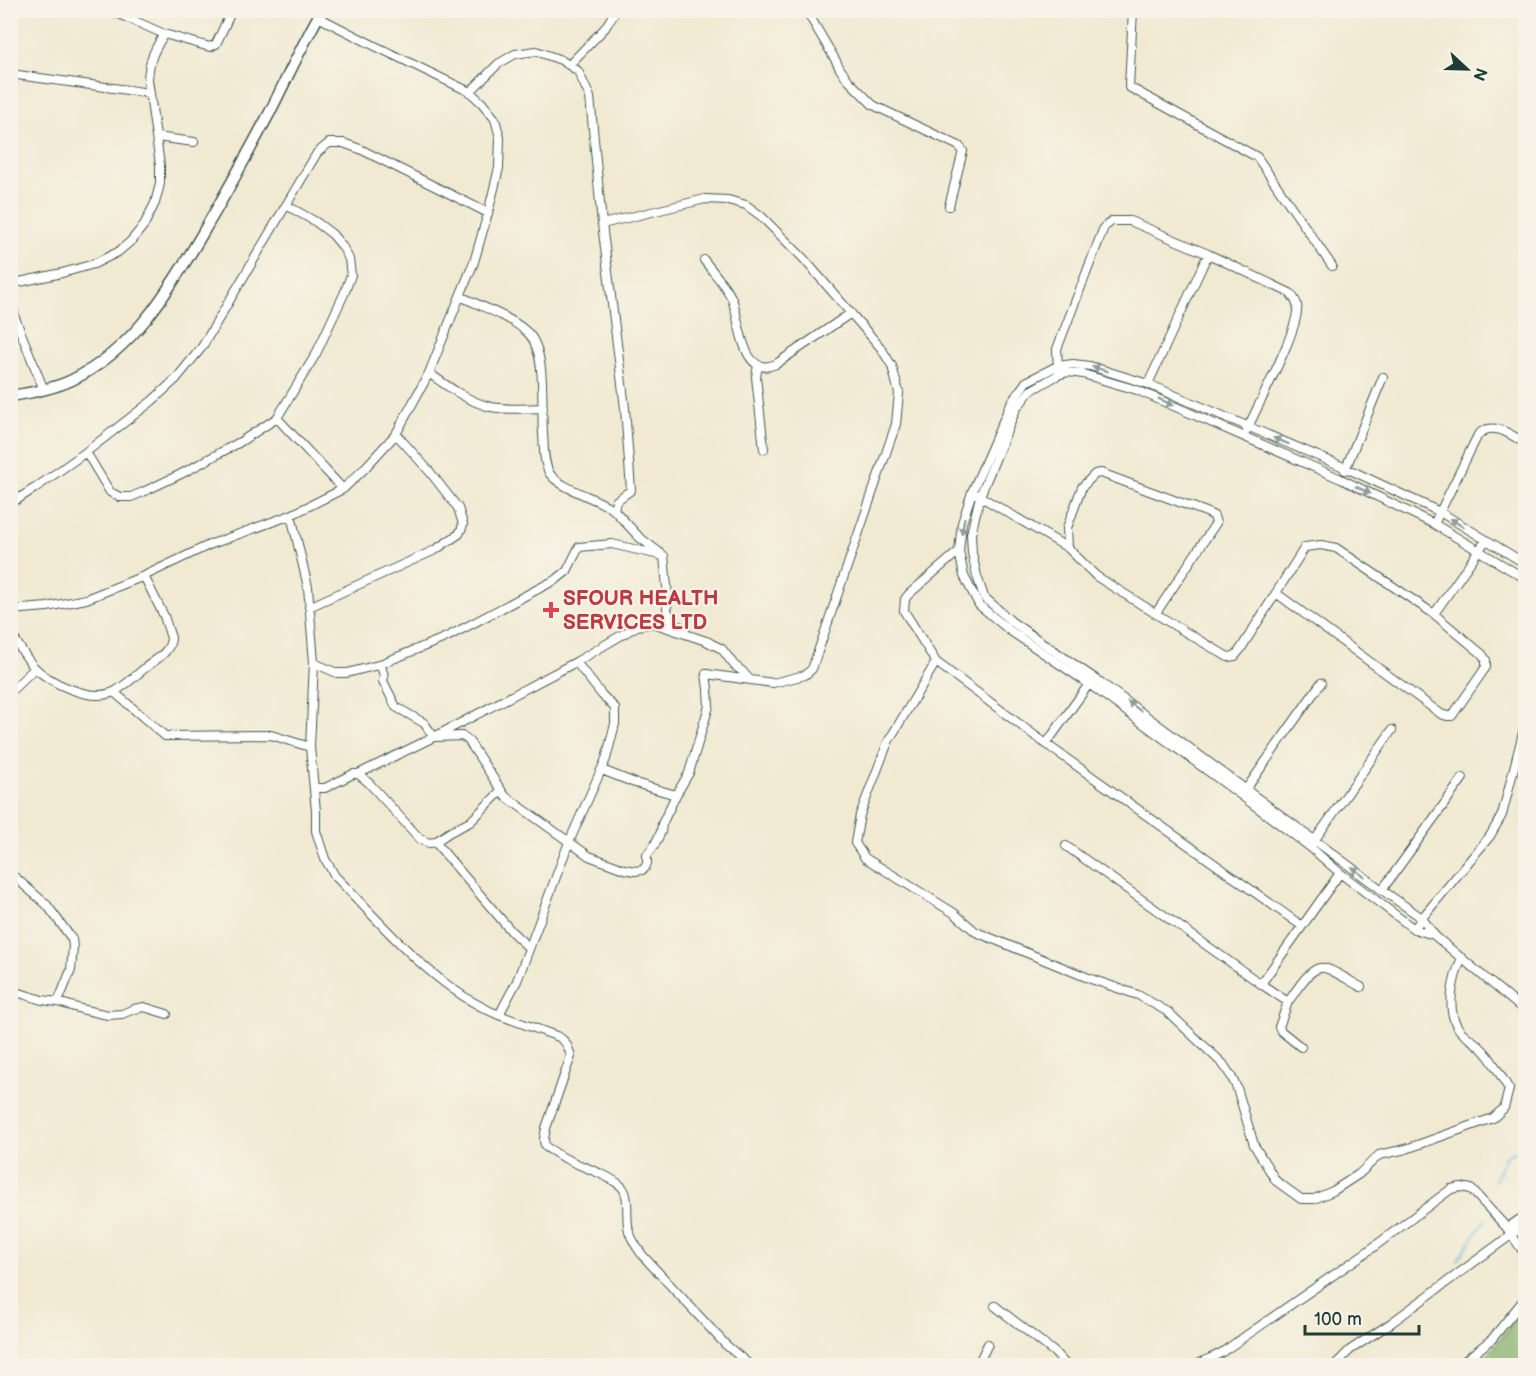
<svg xmlns="http://www.w3.org/2000/svg" width="1536" height="1376" viewBox="0 0 1536 1376" font-family="'Balsamiq Sans',sans-serif">
<style>
.forest{fill:#82ae66;stroke:#50764d;stroke-width:1.5}
.lines{fill:none;stroke-linecap:round;stroke-linejoin:round}
.stream{stroke:#60bdde;stroke-width:2}
.minor-casing{stroke:#3e574c;stroke-width:10}
.secondary-casing{stroke:#3e574c;stroke-width:13}
.minor{stroke:#fff;stroke-width:8}
.secondary{stroke:#fff;stroke-width:10}
.oneway{fill:#8f9e9a}
.health-dot{fill:#e0444e;stroke:#f7f3e8;stroke-width:2}
.labels{text-anchor:middle;stroke-width:4.5;stroke-linejoin:round;paint-order:stroke}
.health-label{font-size:21px;font-weight:bold;fill:#be3a42;stroke:#f7f3e8;text-anchor:start}
</style>
<rect width="100%" height="100%" fill="#f7f3e8"/>
<filter id="ink" filterUnits="userSpaceOnUse"><feTurbulence type="fractalNoise" baseFrequency=".0167" numOctaves="2"/><feDisplacementMap in="SourceGraphic" scale="12" xChannelSelector="R" yChannelSelector="G"/><feConvolveMatrix kernelMatrix="1 2 1 2 8 2 1 2 1" color-interpolation-filters="sRGB"/></filter>
<filter id="wash" filterUnits="userSpaceOnUse"><feTurbulence type="fractalNoise" baseFrequency=".008" numOctaves="4" result="noise"/><feDisplacementMap in="SourceGraphic" scale="24" xChannelSelector="R" yChannelSelector="G"/><feGaussianBlur stdDeviation="1.35" result="paint"/><feColorMatrix in="noise" values="0 0 0 0 0 0 0 0 0 0 0 0 0 0 0 0 0 1.4 0 .05"/><feComposite in="paint" operator="in"/></filter>
<g filter="url(#wash)">
<rect width="100%" height="100%" fill="#f1e9d1"/>
<path class="forest" d="M1525 1306V1365H1475L1488 1354Z"/>
<g class="lines">
<path class="stream" d="M1495 1181 1505 1157 1526 1144
M1458 1260 1485 1220"/>
</g>
</g>
<g filter="url(#ink)">
<g class="lines">
<g class="minor-casing">
<path id="minor" d="M110 10 164 34 210 47 216 44 232 10
M806 10 836 61 840 69 849 81 873 105 959 146 963 151 949 206
M1133 10 1129 87 1257 157 1332 266
M569 65 605 28 616 10
M10 74 150 93
M156 137 194 142
M602 224 705 199 728 200 746 205 761 216 803 258 881 348 892 366 899 393 896 424 812 669 805 675 773 683 706 674
M704 260C712 271 727 287 732 299 740 318 741 380 776 364L851 313
M10 284 62 273 94 264 118 252 131 241 144 225 155 203 160 184V165L148 80C149 59 154 51 164 34
M10 293 15 318 44 390
M460 296C480 306 514 318 529 334 547 354 541 407 543 433 544 445 543 463 550 474 561 489 597 498 614 510L616 501 631 490 625 408 602 224 590 97 578 71 561 60 536 51 515 54 498 64 470 92
M758 365 756 377 764 449
M1058 369 1057 349 1104 227 1112 221H1130L1208 254 1290 293C1293 297 1296 300 1297 305 1301 327 1257 406 1247 430
M429 373C447 386 469 402 491 407 508 410 526 409 543 408
M1148 384 1208 254
M277 418 343 489
M86 452 110 492 120 497H131L143 492 181 474 240 442 277 418 316 354 344 294 351 275 349 259 342 246 332 234 316 222 286 205
M1345 470 1383 377
M976 494 1068 548
M10 502 18 499 38 486 86 452 152 401 176 379 202 347 317 153 329 143H343L360 149 488 213
M614 510 639 537 664 556 668 597 667 609 671 622 685 629
M291 515 308 587 314 663 310 747 316 811V831L325 859 335 876C382 924 435 989 499 1015L517 981 569 842 606 759 615 724V708L602 695 576 662
M1434 524 1478 435C1492 420 1512 435 1526 444
M959 551 909 594 905 599 904 611 936 662 1046 744 1089 684
M1526 579 1434 524 1341 479 1137 390 1083 374 1068 372 1058 375 1030 391 1016 409 980 496 971 534 972 553 977 576 984 597 1012 622 1100 682 1382 890 1422 918 1435 936 1526 1012
M1276 593 1441 714 1447 716H1452L1486 667V660L1482 654 1434 614
M309 607 435 550 459 534 462 528 463 524 458 508 430 472 396 434
M10 610 47 607 86 599 144 576 209 545 291 515 343 489 363 470 396 434 429 373 460 296 474 262 488 213 499 168 500 138 495 119 482 103 470 92 375 46 318 17
M1156 613 1216 523 1214 516 1206 512 1101 473 1095 474 1082 487 1067 528 1068 548 1096 576 1177 627 1228 657 1235 656 1240 650 1305 547 1321 545 1336 548 1434 614 1486 540
M10 632C18 644 25 657 34 667 50 683 89 701 111 693 121 690 136 675 145 668 156 659 170 653 171 638L164 616 144 576
M706 641 722 649 734 665 742 671 749 679
M936 662 888 742 860 815 855 843 865 858 954 913 976 932 1091 979 1138 995 1168 1012 1223 1064 1231 1076 1237 1088 1254 1145 1276 1181 1301 1199H1314L1333 1191 1359 1174 1379 1155 1406 1149 1493 1118 1504 1108 1509 1089C1500 1076 1493 1058 1480 1047 1473 1040 1465 1037 1459 1029 1445 1010 1453 978 1462 958
M314 663 337 673H347L378 665 447 637 557 579 567 571 579 547 612 544 664 556
M378 665 382 669 384 676 383 681 396 707 424 723 434 737 462 736 468 740 505 796 589 856 624 869 635 871 642 870 645 868 647 863V855L654 846 661 832 662 824 676 795 689 773 709 706 708 689 706 674H708
M10 692 35 668
M114 692 165 736 271 735 310 747
M1046 744 1302 926
M602 770 635 783 676 795
M358 774 434 737 576 662 637 626 653 623 709 642
M314 788H325L353 774H358L369 783 420 839 429 843 435 842 450 832 470 822 501 791
M1244 792 1321 683
M435 842 512 932 529 948
M1312 844 1392 730
M1066 846 1261 984 1340 873
M10 873 47 905 72 939 73 947 71 970 58 1002
M1382 890 1463 778
M1414 929 1422 918 1490 836 1502 815 1526 721
M1434 935 1414 929 1340 873 1310 847 1242 796 1089 684 1009 630 979 605 964 576 959 551 962 523 972 492 1011 403 1026 382 1057 366 1073 364 1090 366 1148 384 1346 468 1440 512 1526 564
M1261 984 1288 1002C1295 993 1310 965 1324 968 1332 969 1353 983 1361 987
M10 990 42 1000 58 1002 81 1009 108 1015 122 1014 134 1009 144 1007 167 1014
M1288 1002 1279 1027 1281 1031 1301 1047
M499 1015 559 1037C567 1042 568 1047 571 1056L546 1128C545 1135 542 1141 546 1147 547 1148 553 1151 554 1152 574 1166 604 1171 621 1186 631 1195 625 1218 629 1231 632 1241 637 1248 643 1256L726 1345 751 1366
M1507 1228 1526 1215
M995 1306 1054 1352 1067 1366
M977 1366 988 1344
M1194 1366 1221 1353 1371 1249 1451 1189 1461 1187 1471 1189 1507 1228 1526 1256
M1334 1366 1350 1350 1391 1323 1526 1224
M1458 1366 1492 1339 1526 1297"/>
</g>
<g class="secondary-casing">
<path id="secondary" d="M10 396C31 393 53 389 72 380 133 350 168 292 201 236 225 195 248 154 270 112 287 78 303 43 322 10"/>
</g>
<use href="#minor" class="minor"/>
<use href="#secondary" class="secondary"/>
</g>
<defs><path id="oneway-solid" d="M-6-.8H1V-3.2L6.5 0L1 3.2V.8H-6Z" transform="scale(1.5)"/></defs>
<g class="oneway">
<use href="#oneway-solid" transform="translate(1100 369) rotate(-163)"/>
<use href="#oneway-solid" transform="translate(1166 402) rotate(24)"/>
<use href="#oneway-solid" transform="translate(1281 441) rotate(-158)"/>
<use href="#oneway-solid" transform="translate(1363 490) rotate(26)"/>
<use href="#oneway-solid" transform="translate(1457 523) rotate(-148)"/>
<use href="#oneway-solid" transform="translate(963 526) rotate(100)"/>
<use href="#oneway-solid" transform="translate(1134 706) rotate(-143)"/>
<use href="#oneway-solid" transform="translate(1358 872) rotate(-143)"/>
</g>
</g>
<path class="health-dot" d="M548 601h6v6h6v6h-6v6h-6v-6h-6v-6h6z"/>
<g class="labels">
<g class="health-label">
<text x="563" y="605">SFOUR HEALTH<tspan x="563" dy="24">SERVICES LTD</tspan></text>
</g>
</g>
<rect width="1536" height="1376" fill="none" stroke="#f7f3e8" stroke-width="36"/>
<g transform="translate(1467 69) rotate(112)" stroke="#f7f3e8" stroke-width="4.5" paint-order="stroke">
<path d="M0-4.5L10 22L0 15L-10 22Z" fill="#1f3d34"/>
<text y="-9" font-size="16" font-weight="bold" text-anchor="middle" fill="#1f3d34">N</text>
</g>
<path d="M1305 1325v9h114v-9" fill="none" stroke="#1f3d34" stroke-width="3"/>
<text x="1314" y="1325" font-size="18" fill="#1f3d34" stroke="#f7f3e8" stroke-width="4.5" paint-order="stroke">100 m</text>
</svg>
